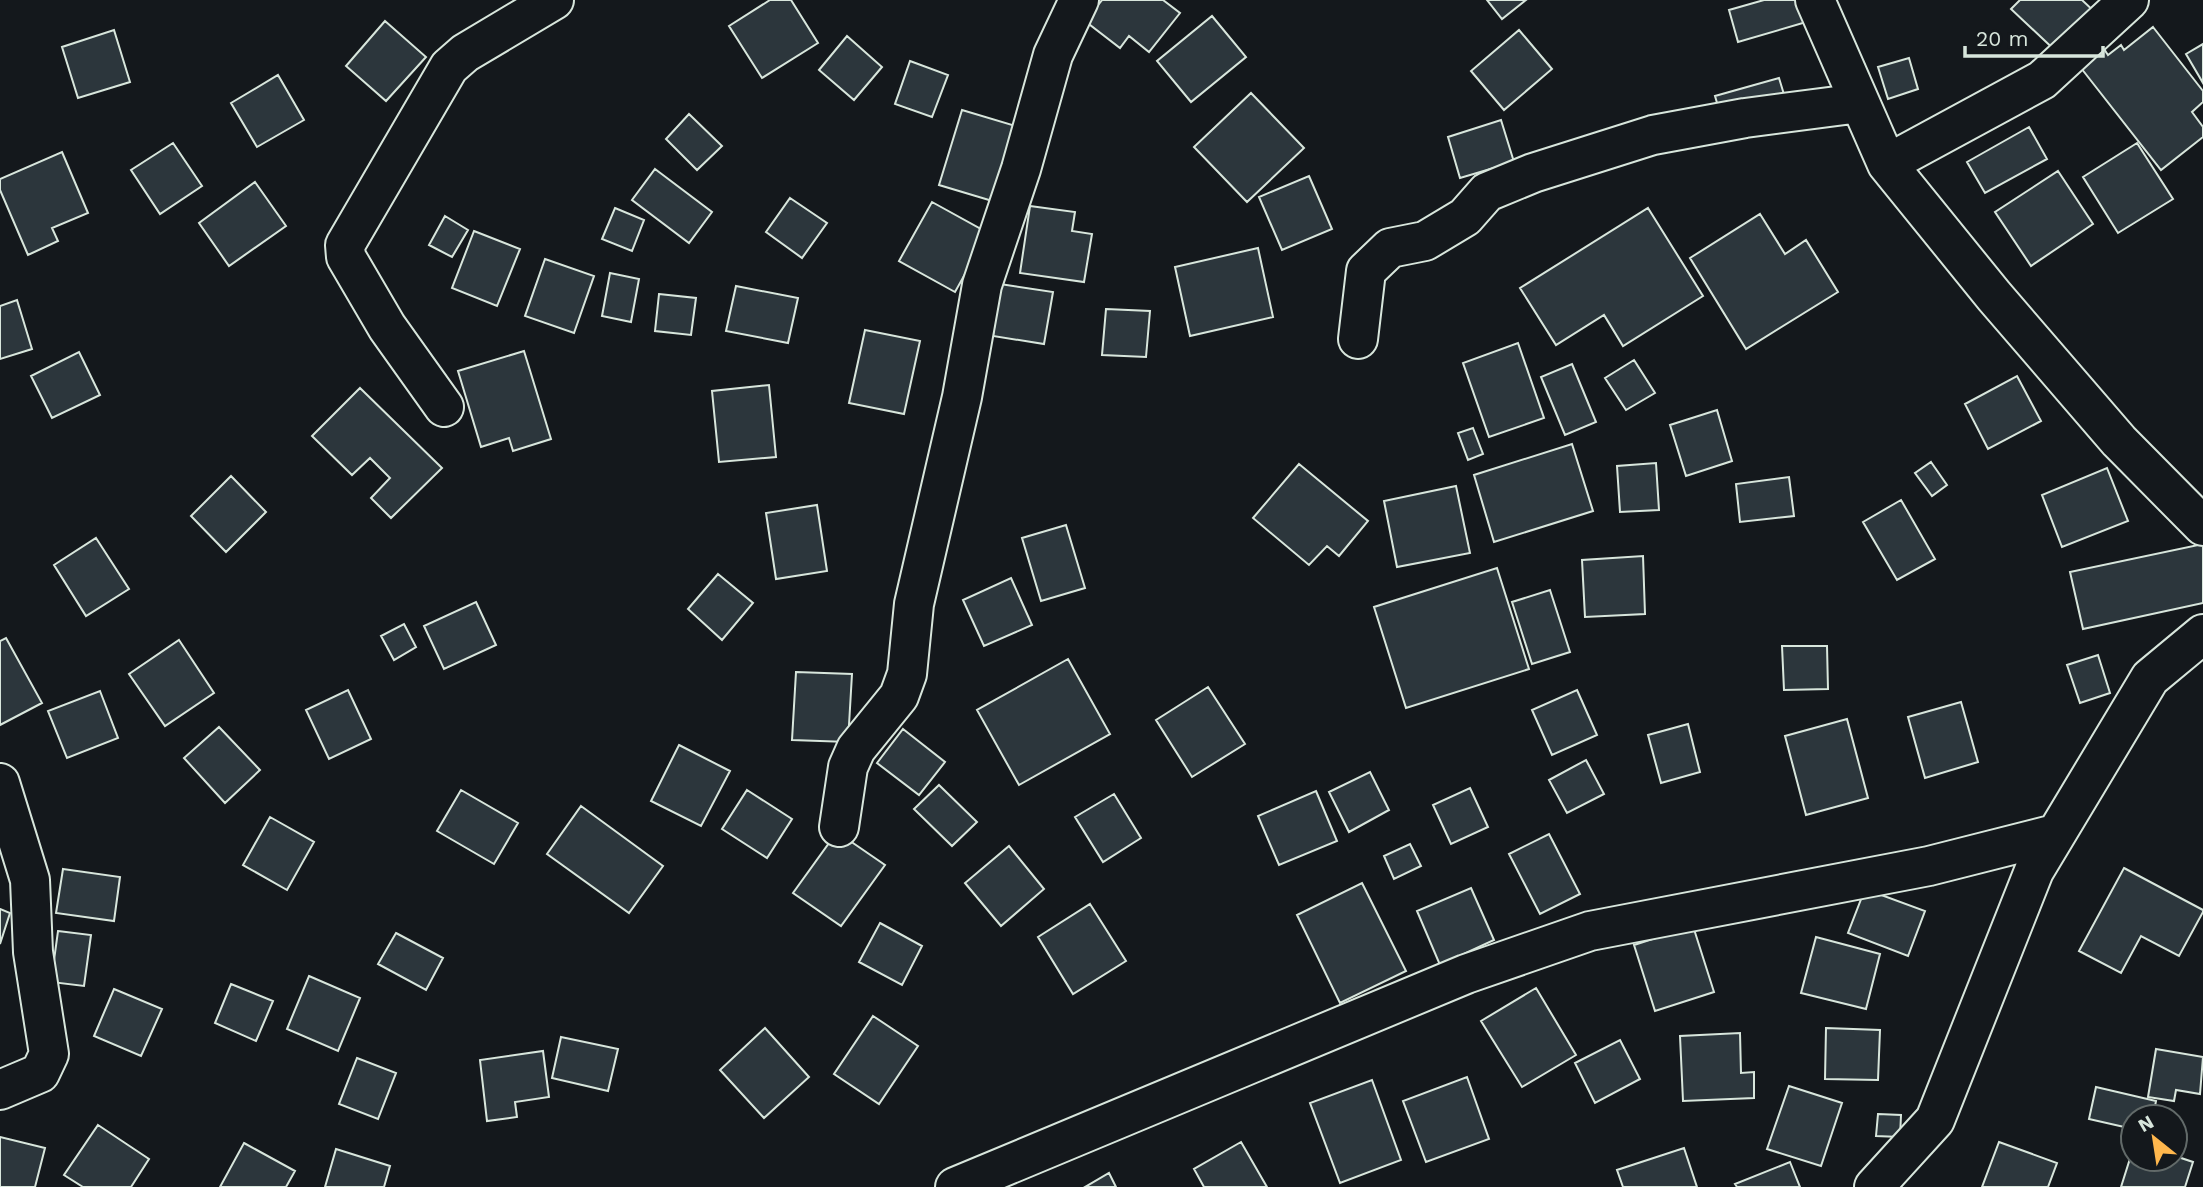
<svg xmlns="http://www.w3.org/2000/svg" width="2203" height="1187" viewBox="0 0 2203 1187" font-family="'Work Sans',sans-serif">
<style>
.building{fill:#2c363c;stroke:#d8e6dc;stroke-width:2}
.lines{fill:none;stroke-linecap:round;stroke-linejoin:round}
.minor-casing{stroke:#d8e6dc;stroke-width:42}
.minor{stroke:#14181c;stroke-width:38}
</style>
<rect width="100%" height="100%" fill="#14181c"/>
<path class="building" d="M770 0H791L818 43 762 78 729 26Z
M1102 0H1163L1180 13 1149 52 1129 36 1120 48 1085 21Z
M1487 0H1526L1502 19Z
M1764 0H1808L1813 20 1738 42 1729 10Z
M2020 0H2082L2098 15 2060 55 2011 9Z
M1212 16 1246 57 1191 102 1157 61Z
M385 21 426 57 386 101 346 66Z
M2153 27 2203 91V102L2192 112 2203 127V137L2161 170 2081 68 2104 49 2108 55 2121 45 2124 50Z
M114 30 130 82 78 98 62 47Z
M1519 30 1552 69 1504 110 1471 71Z
M847 36 882 67 854 100 819 70Z
M2203 44V83L2186 54Z
M1909 58 1918 89 1888 99 1878 67Z
M910 61 948 75 932 117 895 104Z
M278 75 304 120 257 147 231 103Z
M1779 78 1786 101 1722 120 1715 96Z
M1251 93 1304 148 1247 202 1194 147Z
M962 110 1022 128 999 203 939 185Z
M689 114 722 146 697 170 666 139Z
M1501 120 1514 162 1460 178 1448 137Z
M2029 127 2047 159 1985 193 1967 162Z
M173 143 202 186 160 214 131 170Z
M2137 143 2173 199 2118 233 2083 177Z
M62 152 88 213 52 228 58 241 28 255 0 190V179Z
M655 169 712 212 689 243 632 200Z
M2058 171 2093 224 2031 266 1995 212Z
M1309 176 1332 229 1282 250 1259 197Z
M255 182 286 226 229 266 199 223Z
M790 198 827 223 802 258 766 232Z
M932 202 988 233 955 292 899 261Z
M1030 206 1075 212 1072 231 1092 234 1084 282 1020 273Z
M615 208 644 220 632 251 602 239Z
M1648 208 1703 296 1623 346 1604 315 1556 345 1520 288Z
M1760 214 1785 254 1806 240 1838 292 1746 349 1690 258Z
M445 216 468 230 452 257 429 245Z
M474 231 520 249 497 306 452 288Z
M1258 248 1273 317 1190 336 1175 267Z
M545 259 594 276 574 333 525 316Z
M610 273 639 279 631 322 602 316Z
M1000 284 1053 292 1044 344 993 336Z
M736 286 798 298 788 343 726 331Z
M659 294 696 298 691 335 655 331Z
M17 300 32 349 0 359V306Z
M1106 309 1150 311 1146 357 1102 355Z
M865 330 920 341 904 414 849 403Z
M1518 343 1544 418 1489 437 1463 363Z
M524 351 551 439 513 451 509 438 481 447 458 371Z
M79 352 100 395 52 418 31 376Z
M1634 360 1655 393 1626 410 1605 378Z
M1572 364 1596 422 1565 435 1541 377Z
M2017 376 2041 421 1988 449 1965 404Z
M769 385 776 457 719 462 712 391Z
M360 388 442 468 391 518 371 498 390 478 370 458 352 475 312 436Z
M1717 410 1732 461 1686 476 1670 425Z
M1473 428 1483 454 1468 460 1458 433Z
M1572 444 1593 511 1494 542 1474 475Z
M1931 462 1947 485 1932 496 1915 473Z
M1656 463 1659 510 1620 512 1617 466Z
M1299 464 1368 521 1339 556 1327 546 1309 565 1253 518Z
M2107 468 2128 521 2062 547 2042 495Z
M231 476 266 512 226 552 191 516Z
M1789 477 1794 516 1740 522 1736 484Z
M1456 486 1470 553 1397 567 1384 501Z
M1901 500 1935 559 1897 580 1863 522Z
M817 505 827 571 776 579 766 513Z
M1066 525 1085 588 1041 601 1022 538Z
M96 538 129 589 86 616 54 565Z
M2203 544V603L2083 629 2070 572Z
M1643 556 1645 614 1585 617 1582 560Z
M1497 568 1529 669 1406 708 1374 607Z
M718 574 753 603 722 640 688 609Z
M1011 578 1032 625 984 646 963 600Z
M1550 590 1570 652 1532 664 1512 602Z
M476 602 496 645 444 669 424 626Z
M404 624 416 647 394 660 381 636Z
M6 638 42 703 0 725V641Z
M179 640 214 693 165 726 129 674Z
M1782 646H1827L1828 689 1784 690Z
M2098 655 2110 693 2080 703 2067 665Z
M1068 659 1110 734 1019 785 977 710Z
M796 672 852 674 848 742 792 740Z
M1208 687 1245 744 1192 777 1156 720Z
M348 690 371 739 329 759 306 710Z
M1577 690 1597 735 1552 755 1532 710Z
M100 691 118 738 67 758 48 711Z
M1961 702 1978 762 1925 778 1908 717Z
M1847 719 1868 798 1806 815 1785 736Z
M1688 724 1700 772 1661 783 1648 735Z
M219 727 260 770 225 803 184 758Z
M903 729 945 762 919 795 877 763Z
M679 745 730 771 701 826 651 801Z
M1586 760 1604 794 1567 813 1549 780Z
M1370 772 1389 810 1349 832 1329 792Z
M939 785 977 822 952 846 914 809Z
M1470 788 1488 827 1451 844 1433 805Z
M461 790 518 823 494 864 437 831Z
M747 790 792 819 767 858 722 829Z
M1316 791 1337 841 1279 865 1258 816Z
M1114 794 1141 838 1103 862 1075 817Z
M581 806 663 866 629 913 547 854Z
M270 817 314 842 287 890 243 865Z
M837 832 885 865 841 926 793 893Z
M1549 834 1580 894 1540 914 1509 854Z
M1410 844 1421 866 1394 879 1384 856Z
M1009 846 1044 889 1001 926 965 883Z
M2124 868 2203 910V912L2179 956 2141 936 2121 973 2079 951Z
M63 869 120 877 114 921 56 913Z
M1362 883 1406 971 1340 1003 1297 915Z
M1471 888 1494 940 1440 965 1417 911Z
M1865 889 1925 911 1908 956 1848 933Z
M1090 904 1126 961 1073 994 1038 937Z
M0 909 10 913 0 944Z
M880 923 922 946 902 985 859 962Z
M1693 926 1714 992 1655 1011 1634 945Z
M58 931 91 935 84 986 51 982Z
M396 933 443 958 426 990 378 964Z
M1816 937 1880 954 1866 1009 1801 993Z
M309 976 360 998 338 1051 287 1029Z
M231 984 273 1001 256 1041 215 1023Z
M1536 988 1576 1055 1522 1087 1481 1021Z
M114 989 162 1009 141 1056 94 1036Z
M873 1016 918 1046 879 1104 834 1074Z
M765 1028 809 1077 764 1118 720 1070Z
M1826 1028 1880 1030 1878 1080 1825 1079Z
M1740 1033 1741 1073 1754 1072V1098L1683 1101 1680 1036Z
M561 1037 618 1049 608 1091 552 1078Z
M1620 1040 1640 1079 1595 1103 1575 1063Z
M2156 1049 2203 1057 2200 1094 2176 1090 2174 1101 2148 1097Z
M543 1051 549 1097 515 1102 517 1117 487 1121 480 1060Z
M357 1058 396 1073 378 1119 339 1104Z
M1467 1077 1489 1139 1426 1162 1403 1101Z
M1372 1080 1401 1160 1340 1183 1310 1103Z
M1789 1086 1842 1103 1821 1166 1767 1149Z
M2096 1087 2156 1101 2153 1117H2133V1129L2089 1119Z
M1878 1114 1901 1115 1900 1137 1876 1136Z
M98 1125 149 1159 131 1187H83L64 1175Z
M0 1137 45 1148 35 1187H0Z
M1241 1142 1267 1187H1204L1194 1169Z
M1999 1142 2057 1163 2048 1187H1982Z
M244 1143 295 1171 286 1187H220Z
M1684 1148 1697 1187H1623L1617 1170Z
M336 1149 390 1166 384 1187H325Z
M2133 1149V1159H2175V1156L2193 1162 2185 1187H2121Z
M1790 1162 1800 1187H1737L1735 1184Z
M1109 1173 1116 1187H1085Z"/>
<g class="lines">
<g class="minor-casing">
<path id="minor" d="M1815 0 1887 164 1994 296 2119 441 2203 526
M1887 164 2042 80 2129 0
M1358 339 1366 271 1390 248 1425 241 1465 217 1487 192 1533 173 1653 135 1745 118 1860 103
M444 407 387 327 346 257 345 245 449 67 465 53 554 0
M0 783 30 880 33 952 49 1054 40 1073 0 1090
M839 827 848 767 856 749 899 696 907 674 914 604 962 397 982 285 1021 169 1053 55 1079 0
M955 1187 1466 974 1590 931 1929 866 2055 834
M1874 1187 1935 1120 2034 871 2150 678 2203 634"/>
</g>
<use href="#minor" class="minor"/>
</g>
<g transform="translate(2154 1138) rotate(330)"><circle r="33" fill="#14181c" stroke="#626a69" stroke-width="2"/>
<path d="M0-5L12 26L0 18L-12 26Z" fill="#ffb74d"/>
<text y="-10" font-size="19" font-weight="bold" text-anchor="middle" fill="#d8e6dc">N</text>
</g>
<path d="M1965 46v10h138v-10" fill="none" stroke="#d8e6dc" stroke-width="3.5"/>
<text x="1976" y="46" font-size="21" fill="#d8e6dc" stroke="#14181c" stroke-width="5" paint-order="stroke">20 m</text>
</svg>
